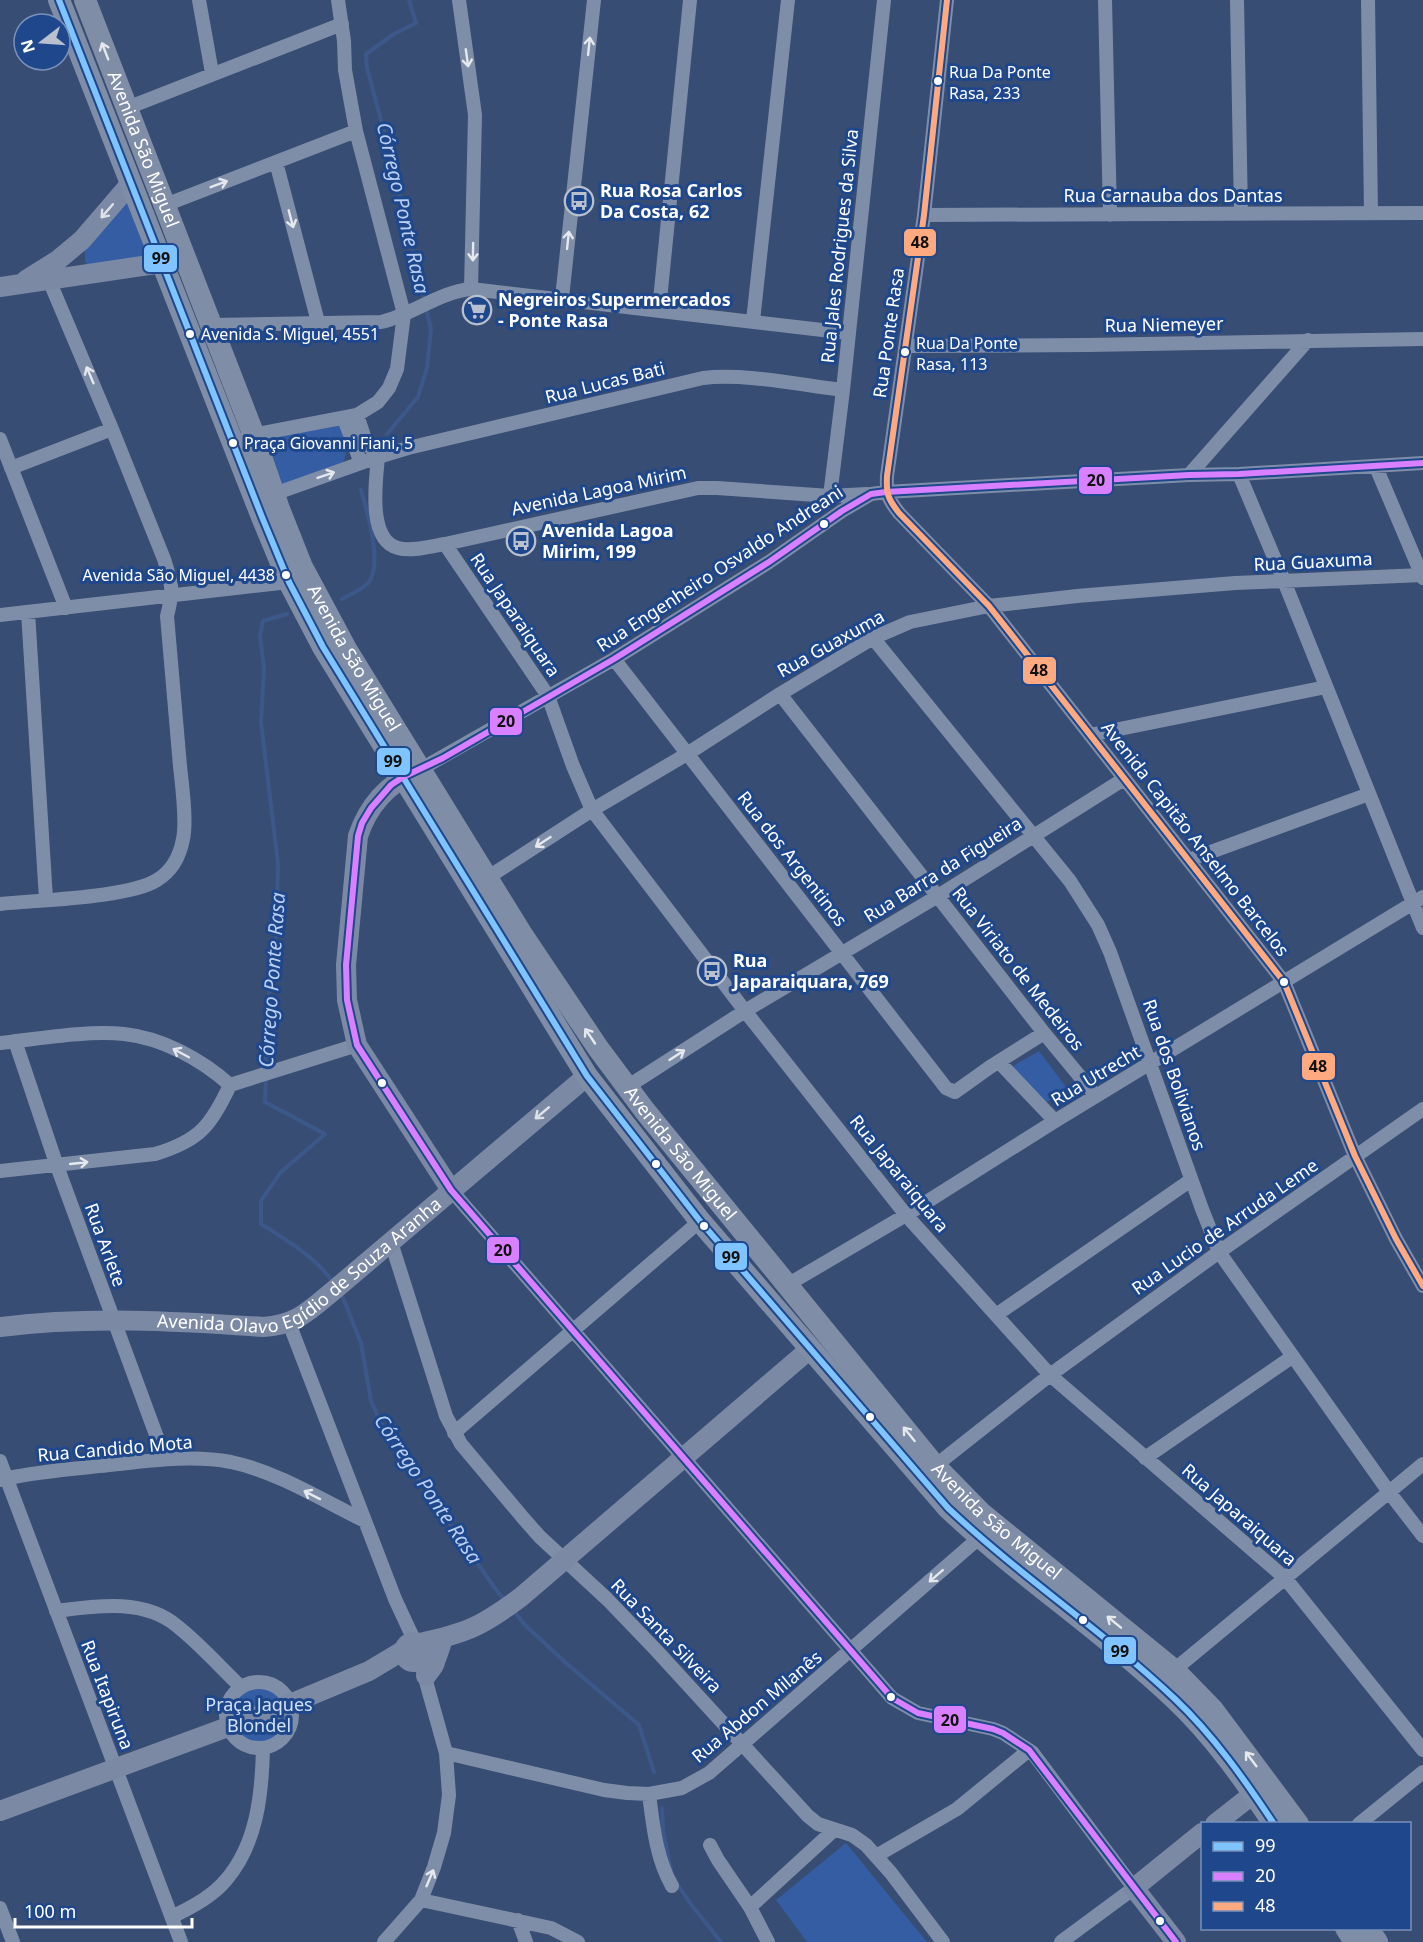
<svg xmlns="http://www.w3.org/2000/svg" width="1423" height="1942" viewBox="0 0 1423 1942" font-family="'Noto Sans',sans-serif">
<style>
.green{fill:#345da3}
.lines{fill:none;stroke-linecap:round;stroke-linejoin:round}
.stream{stroke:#3c588a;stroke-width:4}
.street{stroke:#7f8ea8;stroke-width:14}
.secondary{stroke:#7b89a4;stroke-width:20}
.primary{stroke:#7f8da7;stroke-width:22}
.bus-1-casing{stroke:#1f478c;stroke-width:10}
.bus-2-casing{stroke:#1f478c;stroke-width:10}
.bus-3-casing{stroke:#1f478c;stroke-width:10}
.bus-1{stroke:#80c4ff;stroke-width:6}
.bus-2{stroke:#d880ff;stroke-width:6}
.bus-3{stroke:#ffa980;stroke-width:6}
.oneway{stroke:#e5e8ee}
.oneway2{stroke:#e5e8ed}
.oneway3{stroke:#dee2e8}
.bus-dot{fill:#fff;stroke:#1f478c;stroke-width:2}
.labels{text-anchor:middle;stroke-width:6;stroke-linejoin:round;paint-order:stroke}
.bus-label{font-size:16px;fill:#fff;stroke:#1f478c;text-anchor:start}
.street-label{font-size:18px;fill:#fff;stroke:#1f478c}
.poi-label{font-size:18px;font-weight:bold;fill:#fff;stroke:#1f478c;text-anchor:start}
.park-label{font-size:18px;fill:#d2e1f9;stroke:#1f478c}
.water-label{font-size:20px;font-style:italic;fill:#b9cff3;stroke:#1f478c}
.line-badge{stroke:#1f478c;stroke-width:2}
.pale-badge-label{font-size:16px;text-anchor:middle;font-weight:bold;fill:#111}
</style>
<rect width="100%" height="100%" fill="#384d74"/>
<path class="green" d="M129 190 156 259 95 271 85 262V246Z
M340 424 348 441 344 462 281 486 268 437Z
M1039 1051 1069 1091 1042 1104 1008 1069Z
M228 1716a31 31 0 1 1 62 0a31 31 0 1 1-62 0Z
M846 1843 927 1942H807L776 1900Z"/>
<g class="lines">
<path class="stream" d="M387 434 418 397 427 368 431 329 389 150 367 68 366 54 394 34 416 23 409 0
M342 599C349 595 359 591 366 585 385 569 367 511 361 490
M266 1070V1019L276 936 278 864 261 722 264 669 260 635 263 621 287 614
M266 1078 265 1102 325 1134 280 1173 261 1201V1224C288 1241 314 1256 333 1282
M341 1293 361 1343 371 1401 384 1429 494 1587 506 1602
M513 1610 525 1625 566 1663 639 1725 654 1772
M662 1808 663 1831 671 1870
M676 1882 690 1903 721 1942"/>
<path class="street" d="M199 0 212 73
M459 0 475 115 471 289
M947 0 924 215 887 476C886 494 888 499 899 513L989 606 1284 982 1355 1156 1396 1239 1423 1286
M1105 0 1110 215
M1237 0 1241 213
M1368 0 1371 213
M127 108 342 24
M276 162 318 322
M165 205 356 131
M924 215 1423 213
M562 298 594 0
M659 310 690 0
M753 321 788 0
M212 325 381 322C412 315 439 292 471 289L848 333
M906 346 1088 345 1423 339
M357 415 366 442 378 457
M344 419 361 463
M247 436 357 415 378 402 389 388 397 369 404 314 356 131 345 70 344 41 338 0
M0 439 66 608
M378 457C376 480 367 540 398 548 412 552 431 546 445 544L698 488H717L830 496 867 494
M1376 467 1423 578
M11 468 112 429
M1239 474 1284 581 1423 928
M1189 475 1308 340
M274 494 378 457 408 448 703 378C745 373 800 385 843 390
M830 496 843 390 884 0
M445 544 548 696 573 766 592 810 745 1011 906 1215 1050 1375 1285 1578 1423 1750
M28 612 46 899
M0 615 289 582
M873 638 1070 881 1098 925 1110 952 1202 1209 1219 1252 1389 1492 1423 1536
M614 659 946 1088 955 1092 990 1067 1044 1033
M780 694 1044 1033 1096 1096
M1090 735 1326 687
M421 769 614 659 769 562 842 511 871 494 886 492 1189 475 1239 474 1423 463
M1189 860 1369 794
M487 878 592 810 687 754 780 694 873 638 910 622 989 606 1077 596 1235 583 1423 575
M0 904C36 900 129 898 157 880 172 871 180 855 183 839 187 821 182 785 180 766 176 716 171 666 167 616 174 590 172 584 164 559L112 429 49 280
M15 1041 57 1166 165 1459
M0 1043C37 1039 87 1030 124 1034 162 1038 201 1059 230 1085
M999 1062 1055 1121
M627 1087 745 1011 938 896 1124 779
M0 1171 155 1154C199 1141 211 1126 230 1085L357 1045
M451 1190 892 1698 918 1713 993 1729 1003 1733 1032 1752 1134 1888 1061 1942
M391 1242 446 1416 461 1444 524 1519 540 1537 607 1599 656 1650 808 1816 818 1824 852 1835 866 1845 891 1873 943 1942
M787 1285 906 1215 1055 1121 1423 897
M996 1315 1191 1180
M289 1323 395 1599 415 1642
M454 1433 700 1221
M1145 1458 1292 1357
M0 1461 181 1942
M935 1466 1050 1375 1219 1252 1423 1109
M0 1480C32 1472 66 1470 99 1466 142 1462 188 1454 231 1462 278 1472 322 1500 365 1521
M56 1611C95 1606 144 1598 177 1626 200 1644 220 1667 241 1687
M1174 1670 1423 1464
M226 1715a33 33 0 1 1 66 0a33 33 0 1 1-66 0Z
M446 1753 604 1790 627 1793 649 1794 682 1788 709 1773 979 1538
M649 1794C653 1825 656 1858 672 1886
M1359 1824 1423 1772
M710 1845 718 1860 750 1907 768 1942
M876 1856 957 1809 1029 1750
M421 1900 551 1928 578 1942
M750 1907 834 1830
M0 1908 13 1942
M172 1917C191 1907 212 1897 226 1880 257 1844 262 1794 263 1748
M518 1920 526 1942
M384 1942 421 1900 434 1867 444 1833 449 1795 446 1753 420 1660"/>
<g class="secondary">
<path d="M26 280 58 260 82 240 131 183"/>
<path d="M0 287 162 263 184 255"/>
<path d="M416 771C388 784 368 806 358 836L346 965 347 1000 357 1045 451 1190"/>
<path id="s1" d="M0 1327C88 1316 175 1321 263 1327 296 1325 309 1311 333 1291L587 1076"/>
<circle cx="414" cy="1652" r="10"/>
<path d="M420 1643C467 1633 482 1626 521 1597L810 1349"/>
<path d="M426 1676 434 1665 441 1645"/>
<path d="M0 1811 290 1704 369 1671 404 1650"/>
<path d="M1215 1824 1266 1784"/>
<path d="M1176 1942 1134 1888 1202 1833"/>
</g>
<g class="primary">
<path d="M59 0 262 517 289 582 323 647 587 1076 700 1221 948 1508C1020 1576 1103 1631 1175 1699 1213 1735 1245 1780 1274 1824"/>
<path id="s2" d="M85 0 253 433 279 509 302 567 346 649 521 933 598 1048 645 1111 935 1466 981 1513 1174 1670 1213 1710 1298 1824"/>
<path d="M1346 1928 1355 1942"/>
<path d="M1367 1928 1377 1942"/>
</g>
<g class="bus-1-casing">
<path id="bus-1" d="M59 0 262 517 289 582 323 647 587 1076 700 1221 948 1508C1020 1576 1103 1631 1175 1699 1213 1735 1245 1780 1274 1824"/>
</g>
<g class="bus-2-casing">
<path id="bus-2" d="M1176 1942 1029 1750 1003 1733 993 1729 918 1713 892 1698 451 1190 357 1045 347 1000 346 965 358 836 362 823 371 808 391 785 403 777 443 758 614 659 769 562 842 511 871 494 886 492 1189 475 1239 474 1423 463"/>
</g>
<g class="bus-3-casing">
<path id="bus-3" d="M947 0 924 215 887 476C886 494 888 499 899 513L989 606 1284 982 1355 1156 1396 1239 1423 1286"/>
</g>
<use href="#bus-1" class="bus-1"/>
<use href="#bus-2" class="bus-2"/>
<use href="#bus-3" class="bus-3"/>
</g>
<defs><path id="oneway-shaft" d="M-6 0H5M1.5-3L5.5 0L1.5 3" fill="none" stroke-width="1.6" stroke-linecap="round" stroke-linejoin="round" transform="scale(1.5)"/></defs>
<g class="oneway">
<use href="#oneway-shaft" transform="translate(589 46) rotate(-84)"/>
<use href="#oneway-shaft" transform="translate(467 58) rotate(82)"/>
<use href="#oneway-shaft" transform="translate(219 184) rotate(-21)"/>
<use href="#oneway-shaft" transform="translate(291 219) rotate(75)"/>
<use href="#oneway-shaft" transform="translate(568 240) rotate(-84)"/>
<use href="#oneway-shaft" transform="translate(473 252) rotate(91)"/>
<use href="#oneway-shaft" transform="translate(90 375) rotate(-113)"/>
<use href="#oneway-shaft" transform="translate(326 475) rotate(-19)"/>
<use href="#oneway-shaft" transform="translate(543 842) rotate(147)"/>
<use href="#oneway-shaft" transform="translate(181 1053) rotate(-152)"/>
<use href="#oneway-shaft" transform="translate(677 1055) rotate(-33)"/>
<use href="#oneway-shaft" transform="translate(79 1163) rotate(-6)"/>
<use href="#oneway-shaft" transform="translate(312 1495) rotate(-153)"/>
<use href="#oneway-shaft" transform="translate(936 1576) rotate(139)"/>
<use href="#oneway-shaft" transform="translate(430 1878) rotate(-67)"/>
</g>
<g class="oneway2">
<use href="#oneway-shaft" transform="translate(105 51) rotate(-111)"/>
<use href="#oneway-shaft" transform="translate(590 1036) rotate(-124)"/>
<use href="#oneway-shaft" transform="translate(909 1434) rotate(-129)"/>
<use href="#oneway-shaft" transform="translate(1114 1622) rotate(-141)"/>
<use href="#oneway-shaft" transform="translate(1251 1759) rotate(-127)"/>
</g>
<g class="oneway3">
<use href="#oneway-shaft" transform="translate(107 211) rotate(131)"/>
<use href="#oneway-shaft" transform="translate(542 1113) rotate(140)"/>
</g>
<defs>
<g id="bus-ring" transform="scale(1.5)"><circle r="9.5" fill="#1f478c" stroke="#b9c1ce" stroke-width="1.5"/><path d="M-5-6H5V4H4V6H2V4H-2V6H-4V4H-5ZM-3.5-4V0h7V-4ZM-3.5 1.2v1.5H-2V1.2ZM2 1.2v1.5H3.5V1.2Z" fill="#b9c1ce"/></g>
<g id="supermarket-ring" transform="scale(1.5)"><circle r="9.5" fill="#1f478c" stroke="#b9c1ce" stroke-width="1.5"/><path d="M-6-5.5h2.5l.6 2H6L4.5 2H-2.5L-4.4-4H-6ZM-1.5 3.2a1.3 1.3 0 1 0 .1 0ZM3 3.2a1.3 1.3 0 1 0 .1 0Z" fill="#b9c1ce"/></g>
</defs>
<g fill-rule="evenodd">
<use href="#bus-ring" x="579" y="201"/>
<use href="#supermarket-ring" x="477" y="310"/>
<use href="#bus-ring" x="521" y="541"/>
<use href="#bus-ring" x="712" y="971"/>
</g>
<g class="bus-dot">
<circle cx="938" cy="81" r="5"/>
<circle cx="190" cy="334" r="5"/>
<circle cx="905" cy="352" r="5"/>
<circle cx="233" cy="443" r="5"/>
<circle cx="824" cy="524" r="5"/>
<circle cx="286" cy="575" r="5"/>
<circle cx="1284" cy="982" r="5"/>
<circle cx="382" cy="1083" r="5"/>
<circle cx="656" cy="1164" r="5"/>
<circle cx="704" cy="1226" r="5"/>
<circle cx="870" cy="1417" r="5"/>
<circle cx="1083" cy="1620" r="5"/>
<circle cx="891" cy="1697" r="5"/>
<circle cx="1160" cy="1921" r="5"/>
</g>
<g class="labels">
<g class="bus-label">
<text x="949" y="78">Rua Da Ponte<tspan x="949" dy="21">Rasa, 233</tspan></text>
<text x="201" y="340">Avenida S. Miguel, 4551</text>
<text x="916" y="349">Rua Da Ponte<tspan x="916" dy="21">Rasa, 113</tspan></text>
<text x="244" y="449">Praça Giovanni Fiani, 5</text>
<text x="275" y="581" text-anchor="end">Avenida São Miguel, 4438</text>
</g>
<g class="street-label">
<text dy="6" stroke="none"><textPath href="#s2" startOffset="160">Avenida São Miguel</textPath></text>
<text x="1173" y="202">Rua Carnauba dos Dantas</text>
<text transform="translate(840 246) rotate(-84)" y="6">Rua Jales Rodrigues da Silva</text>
<text transform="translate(1164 325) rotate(-1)" y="6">Rua Niemeyer</text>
<text transform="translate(889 333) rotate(-82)" y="6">Rua Ponte Rasa</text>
<text transform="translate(605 383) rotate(-14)" y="6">Rua Lucas Bati</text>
<text transform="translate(599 491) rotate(-12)" y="6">Avenida Lagoa Mirim</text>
<text transform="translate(1313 562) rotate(-3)" y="6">Rua Guaxuma</text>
<text transform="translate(720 569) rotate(-33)" y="6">Rua Engenheiro Osvaldo Andreani</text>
<text transform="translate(515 615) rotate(56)" y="6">Rua Japaraiquara</text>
<text transform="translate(831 644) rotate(-29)" y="6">Rua Guaxuma</text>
<text dy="6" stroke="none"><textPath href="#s2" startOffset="712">Avenida São Miguel</textPath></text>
<text transform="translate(1195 839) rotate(52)" y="6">Avenida Capitão Anselmo Barcelos</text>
<text transform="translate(792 859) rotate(52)" y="6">Rua dos Argentinos</text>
<text transform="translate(943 870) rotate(-32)" y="6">Rua Barra da Figueira</text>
<text transform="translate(1018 969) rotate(52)" y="6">Rua Viriato de Medeiros</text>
<text transform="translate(1174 1075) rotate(71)" y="6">Rua dos Bolivianos</text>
<text transform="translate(1096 1076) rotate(-31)" y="6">Rua Utrecht</text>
<text dy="6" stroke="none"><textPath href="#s2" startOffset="1306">Avenida São Miguel</textPath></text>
<text transform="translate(899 1174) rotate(51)" y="6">Rua Japaraiquara</text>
<text transform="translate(1225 1227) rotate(-35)" y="6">Rua Lucio de Arruda Leme</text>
<text transform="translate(105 1245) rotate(70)" y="6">Rua Arlete</text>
<text dy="6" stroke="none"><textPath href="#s1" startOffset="320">Avenida Olavo Egídio de Souza Aranha</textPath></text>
<text transform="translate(115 1449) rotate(-5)" y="6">Rua Candido Mota</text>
<text transform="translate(1239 1515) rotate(41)" y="6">Rua Japaraiquara</text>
<text dy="6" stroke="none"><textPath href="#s2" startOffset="1792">Avenida São Miguel</textPath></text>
<text transform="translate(666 1636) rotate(46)" y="6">Rua Santa Silveira</text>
<text transform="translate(107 1695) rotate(69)" y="6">Rua Itapiruna</text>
<text transform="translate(757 1707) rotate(-40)" y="6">Rua Abdon Milanês</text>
</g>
<g class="poi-label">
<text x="600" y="197">Rua Rosa Carlos<tspan x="600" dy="21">Da Costa, 62</tspan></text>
<text x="498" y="306">Negreiros Supermercados<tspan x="498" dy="21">- Ponte Rasa</tspan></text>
<text x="542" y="537">Avenida Lagoa<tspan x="542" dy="21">Mirim, 199</tspan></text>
<text x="733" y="967">Rua<tspan x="733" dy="21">Japaraiquara, 769</tspan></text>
</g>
<g class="park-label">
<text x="259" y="1711">Praça Jaques<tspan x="259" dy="21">Blondel</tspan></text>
</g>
<g class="water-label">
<text transform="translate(403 208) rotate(77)" y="7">Córrego Ponte Rasa</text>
<text transform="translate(272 980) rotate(-86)" y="7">Córrego Ponte Rasa</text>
<text transform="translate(428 1489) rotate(56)" y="7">Córrego Ponte Rasa</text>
</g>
</g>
<g class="line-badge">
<rect x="903" y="228" width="34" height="29" rx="6" fill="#ffa980"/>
<rect x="143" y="244" width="35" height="29" rx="6" fill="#80c4ff"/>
<rect x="1078" y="466" width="35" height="29" rx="6" fill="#d880ff"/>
<rect x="1022" y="656" width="35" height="29" rx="6" fill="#ffa980"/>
<rect x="489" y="707" width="34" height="29" rx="6" fill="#d880ff"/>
<rect x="376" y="747" width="35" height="29" rx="6" fill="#80c4ff"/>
<rect x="1301" y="1052" width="35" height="29" rx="6" fill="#ffa980"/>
<rect x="486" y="1236" width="34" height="28" rx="6" fill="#d880ff"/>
<rect x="714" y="1242" width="34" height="29" rx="6" fill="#80c4ff"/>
<rect x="1103" y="1636" width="34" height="29" rx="6" fill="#80c4ff"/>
<rect x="933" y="1705" width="34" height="29" rx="6" fill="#d880ff"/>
</g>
<g class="pale-badge-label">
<text x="920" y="248">48</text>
<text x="161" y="264">99</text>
<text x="1096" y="486">20</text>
<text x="1039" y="676">48</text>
<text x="506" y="727">20</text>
<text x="393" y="767">99</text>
<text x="1318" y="1072">48</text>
<text x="503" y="1256">20</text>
<text x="731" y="1263">99</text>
<text x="1120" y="1657">99</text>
<text x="950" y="1726">20</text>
</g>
<rect x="1201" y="1822" width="210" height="108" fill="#1f478c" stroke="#7991ba" stroke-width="1.5"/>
<rect x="1213" y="1842" width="30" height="9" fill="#80c4ff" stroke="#7991ba" stroke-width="1.5"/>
<text x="1255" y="1852" font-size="18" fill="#ffffff">99</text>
<rect x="1213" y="1872" width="30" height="9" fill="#d880ff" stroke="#7991ba" stroke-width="1.5"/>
<text x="1255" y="1882" font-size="18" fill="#ffffff">20</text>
<rect x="1213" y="1902" width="30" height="9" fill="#ffa980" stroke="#7991ba" stroke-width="1.5"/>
<text x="1255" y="1912" font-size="18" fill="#ffffff">48</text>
<g transform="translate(42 42) rotate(253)"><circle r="28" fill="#1f478c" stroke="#7991ba" stroke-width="1.5"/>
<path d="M0-4.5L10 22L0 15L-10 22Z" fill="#b9c1ce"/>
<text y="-9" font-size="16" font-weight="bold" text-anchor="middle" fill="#ffffff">N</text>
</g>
<path d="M15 1918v9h177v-9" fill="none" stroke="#ffffff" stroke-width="3"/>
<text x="24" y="1918" font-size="18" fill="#ffffff" stroke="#1f478c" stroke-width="4.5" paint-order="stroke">100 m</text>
</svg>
